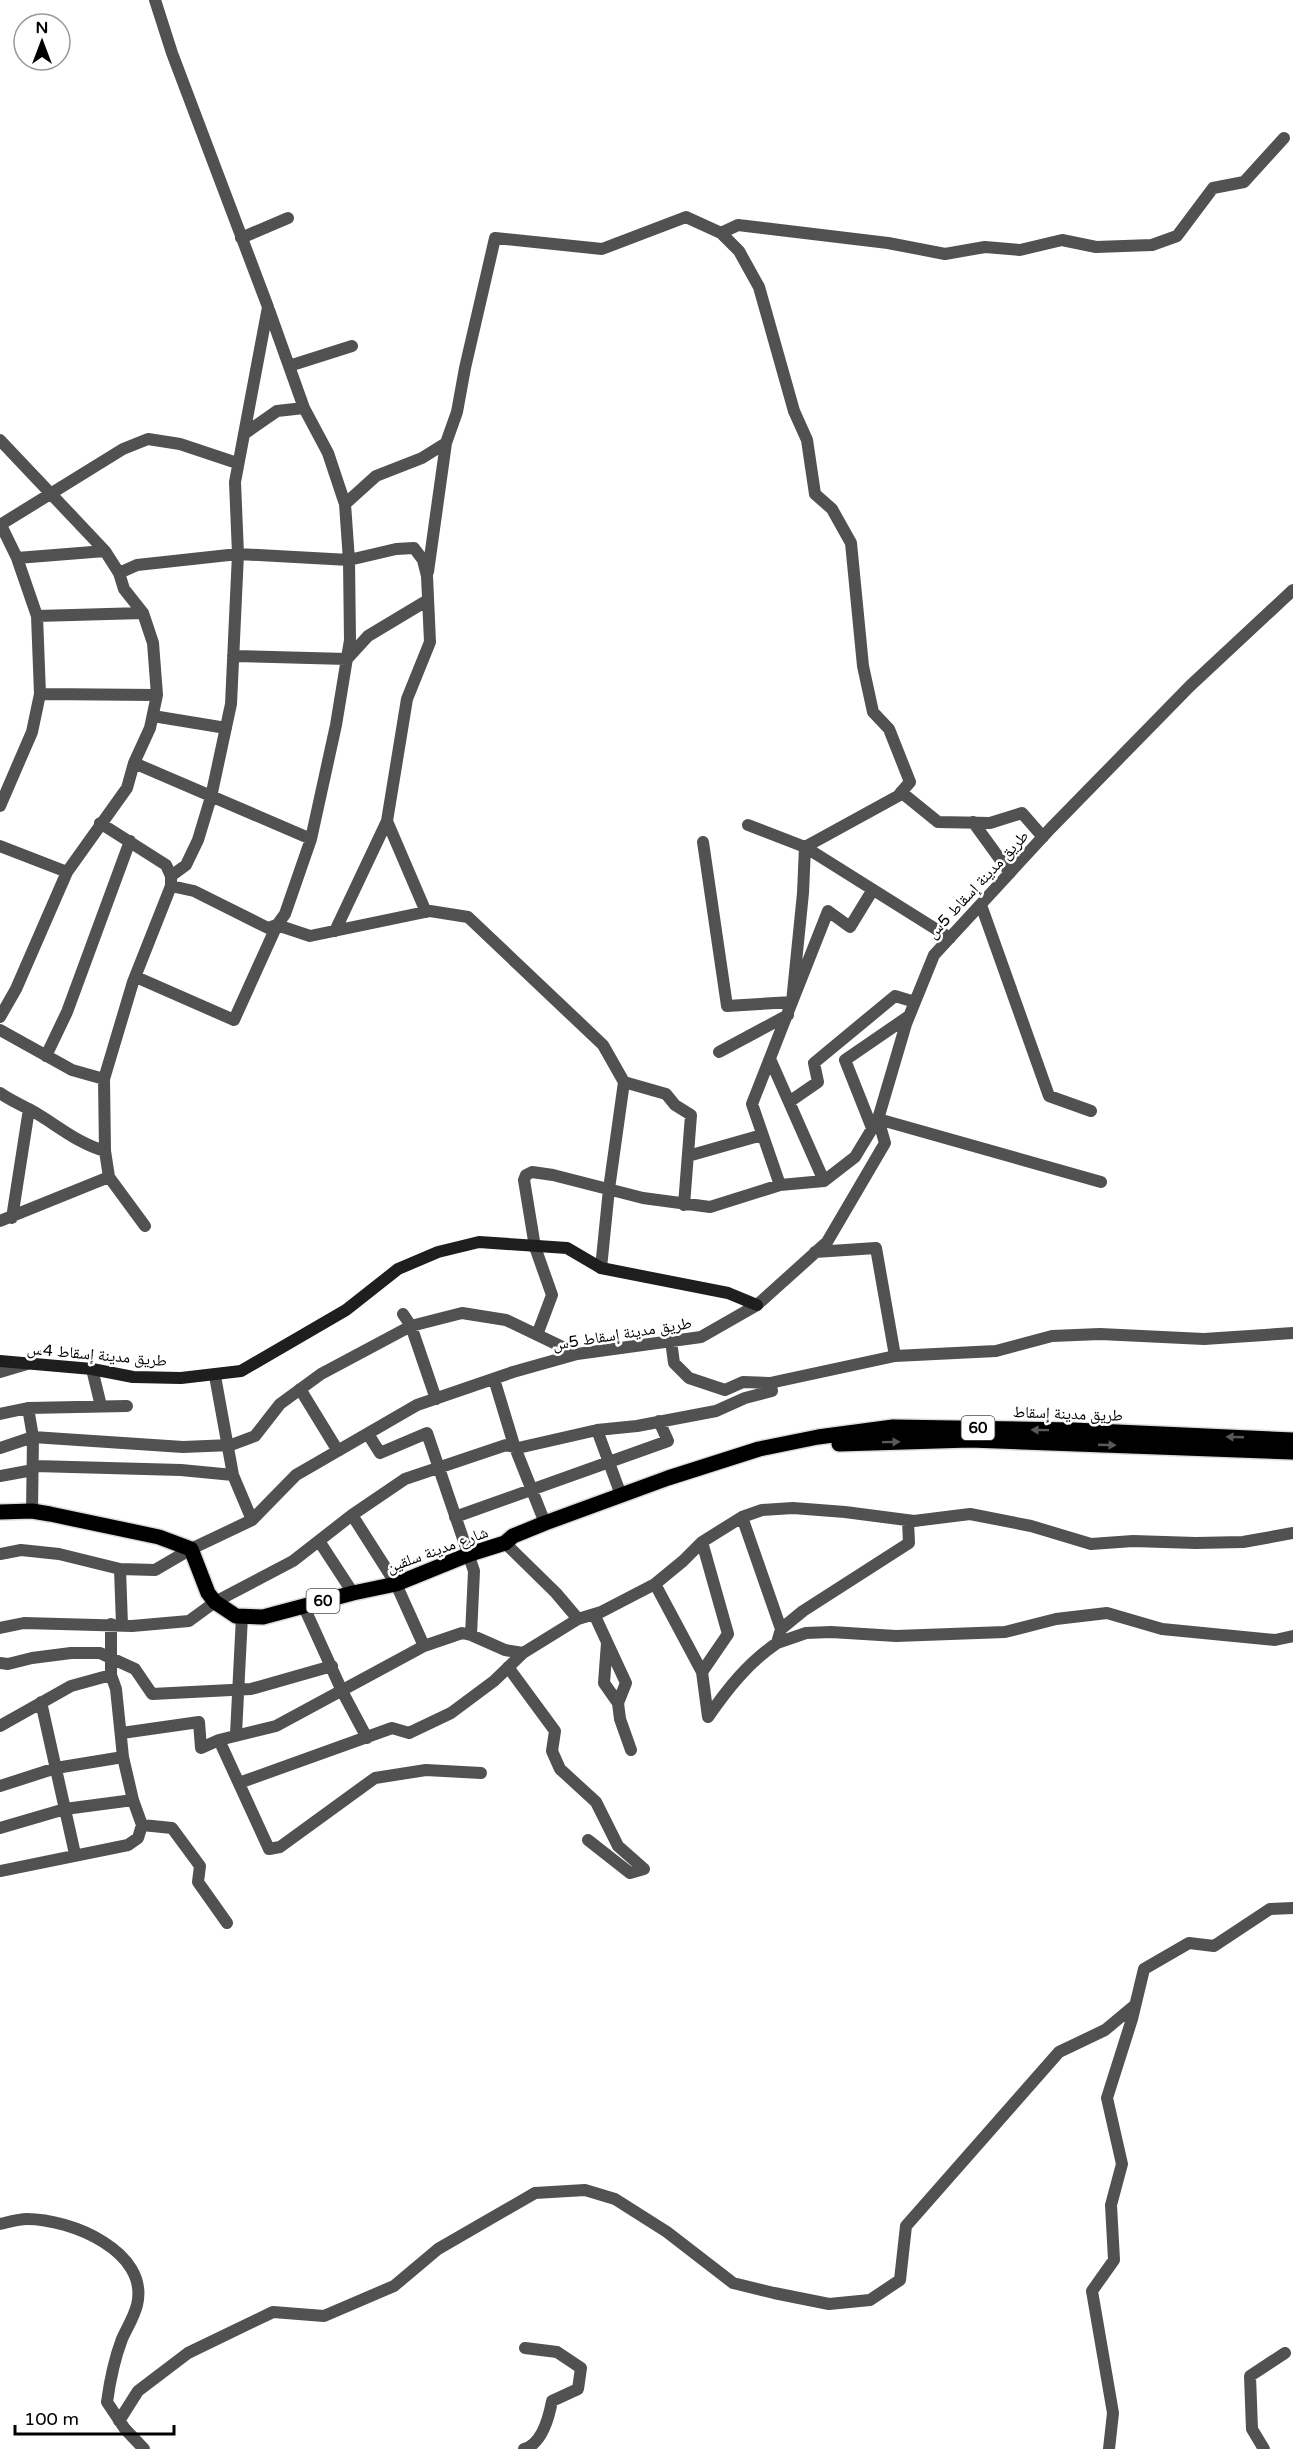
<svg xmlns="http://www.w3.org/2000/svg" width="1293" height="2449" viewBox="0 0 1293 2449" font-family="'Varela Round','Noto Naskh Arabic',sans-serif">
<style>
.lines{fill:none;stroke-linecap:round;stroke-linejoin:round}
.primary-casing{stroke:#dbdbdb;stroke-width:18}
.street{stroke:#515151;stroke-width:12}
.secondary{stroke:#1e1e1e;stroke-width:12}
.primary{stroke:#000;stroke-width:15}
.oneway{fill:#595959}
.labels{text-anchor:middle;stroke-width:5;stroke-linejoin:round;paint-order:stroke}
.shield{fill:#fff;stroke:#4c4c4c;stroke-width:1.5}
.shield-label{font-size:15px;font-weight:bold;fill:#000}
.street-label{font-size:16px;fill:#000;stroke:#fff}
</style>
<rect width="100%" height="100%" fill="#fff"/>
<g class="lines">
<g class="primary-casing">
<path id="primary" d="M839 1444 970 1440 1293 1452
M0 1512 32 1511 50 1514 159 1537 191 1549 208 1593 215 1602 236 1616 263 1617 353 1593 396 1584 470 1554 505 1543 513 1536 545 1523 668 1478 759 1449 818 1437 893 1427 1073 1430 1293 1440"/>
</g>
<path class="street" d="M155 0 172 53 268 307 235 482 238 554 231 704 211 797 198 840 186 865 171 876
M721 233 739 251 759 287 794 411 807 440 815 494 832 509 851 543 863 666 873 712 889 729 910 782 898 796 805 847 803 893 792 1002 752 1104 780 1185
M241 238 288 218
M269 310 304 408
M289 366 352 346
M0 440 105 551 119 573 124 589 143 613 153 643 157 695 150 728 134 763 127 788 67 872 16 989 0 1017
M345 504 376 476 422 458 446 443 457 412 465 368 495 238 602 249 686 217 721 233 738 225 888 243 945 254 985 247 1020 250 1062 240 1096 247 1152 245 1177 236 1213 188 1244 182 1284 138
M0 525 123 449 148 439 180 444 237 463
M17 558 105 551
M428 572 446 443
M119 573 137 565 238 554 349 560 396 549 414 548 423 560 427 576 430 642 407 699 387 821 335 931
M37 616 143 613
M233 656 347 659 368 636 428 600
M40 694 157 695
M153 716 226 728
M134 763 311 839
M901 792 938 822 990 823 1022 813 1043 837
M0 806 32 732 40 694 37 616 17 558 1 525
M387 821 426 912
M973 822 1010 873
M100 823 166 865 171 876V886L133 982 104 1079 105 1151 109 1177 145 1226
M748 825 805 847 950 938
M703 842 727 1006 792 1002 828 911 850 927 872 891
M0 846 67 872
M171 886 194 891 268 928 277 925 285 914 311 839 336 725 350 640 349 560 345 504 328 453 304 408 277 411 244 434
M981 905 1049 1096 1091 1111
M136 977 234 1020 277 925 310 936 430 911 468 917 603 1045 624 1082 609 1189 601 1268
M0 1030 72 1070 104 1079
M719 1052 788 1015
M46 1056 67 1012 130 841
M770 1059 824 1181
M624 1082 666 1094 675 1105 691 1115 684 1205
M0 1093C10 1100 19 1104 29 1109 55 1123 76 1143 105 1151
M789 1102 818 1082 814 1063 895 996 915 1002
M872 1128 845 1060 909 1016
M688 1156 762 1135
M12 1218 29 1109
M0 1221 109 1177
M815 1252 876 1248 895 1356
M403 1314 411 1326 436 1399
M537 1335 552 1295 535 1247 524 1180 526 1175 532 1172 553 1175 643 1198 710 1207 780 1185 824 1181 855 1157 878 1119 1101 1182
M671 1341 674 1363 689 1378 725 1390 743 1382 770 1383 895 1356 996 1351 1052 1336 1100 1334 1204 1339 1293 1333
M92 1369 101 1406
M0 1372 27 1364
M215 1376 233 1475 252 1520
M494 1379 514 1445 545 1523
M300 1389 338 1451
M28 1408 33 1437 32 1511
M0 1414 28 1408 127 1406
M597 1430 621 1495
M368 1434 380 1453 427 1433 474 1571 471 1635
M0 1448 33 1437 183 1447 231 1445 255 1436 280 1404 321 1374 411 1326 462 1313 506 1320 577 1354
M0 1476 33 1470 35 1466 181 1470 233 1475
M352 1515 396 1584 424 1646
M455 1517 668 1441 659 1421
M742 1517 781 1629
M319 1541 353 1593
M702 1542 728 1634 702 1672 708 1717C728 1688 748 1663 777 1643L781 1629 803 1611 909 1543 908 1521
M505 1543 556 1593 578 1619
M0 1554 21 1550 59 1554 120 1569 155 1570 191 1549 252 1520 296 1475 417 1405 513 1372 577 1354 701 1337 757 1305 827 1242 885 1143 878 1119 906 1024 934 955 1051 828 1190 686 1293 590
M120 1569 122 1625
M655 1584 702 1672
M304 1607 342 1691 367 1738
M594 1614 626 1683 618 1703 620 1719 631 1750
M111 1624V1675L116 1689 123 1757 133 1800 142 1825 172 1828 200 1866 198 1882 227 1923
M0 1628 24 1623 132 1626 189 1621 215 1602 293 1561 352 1515 405 1479 506 1445 518 1448 597 1430 637 1426 716 1411 745 1398 772 1391 770 1383
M607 1643 604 1683 618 1703
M777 1643 806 1633 831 1632 896 1636 1005 1632 1056 1619 1107 1613 1162 1629 1275 1640 1293 1636
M0 1663 8 1664 32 1658 71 1653H100L135 1669 152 1694 251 1689 332 1666
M508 1667 555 1731 552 1751 560 1769 596 1802 618 1846 644 1869 630 1873 588 1840
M41 1702 75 1854
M0 1726 71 1686 111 1675
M122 1733 199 1722 201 1748 219 1740
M236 1734 242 1616
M481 1773 426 1770 375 1778 280 1847 269 1849 219 1740 276 1726 424 1646 462 1633 471 1635 505 1650 523 1653 578 1619 601 1612 655 1584 683 1561 702 1542 742 1517 762 1510 793 1508 845 1512 914 1521 970 1514 1031 1526 1091 1544 1133 1541 1196 1543 1243 1542 1293 1533
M239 1783 392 1728 409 1733 451 1713 494 1681 523 1653
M0 1786 56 1768 123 1757
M0 1828 65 1809 133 1800
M0 1871 128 1845 138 1838 142 1825
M0 2224C9 2222 19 2219 27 2219 70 2219 150 2251 137 2305 134 2317 127 2328 122 2339 114 2360 110 2380 107 2402L125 2429 144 2449
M119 2421 138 2391 188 2353 273 2312 324 2316 394 2286 438 2249 535 2193 585 2190 615 2199 667 2232 733 2283 774 2293 829 2304 870 2300 900 2280 906 2226 1059 2052 1105 2030 1135 2005
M524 2449C542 2444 549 2417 552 2401L578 2389 581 2368 557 2352 525 2348
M1109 2449 1113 2413 1092 2291 1114 2260 1111 2205 1122 2164 1107 2098 1132 2019 1144 1969 1189 1943 1214 1946 1270 1909 1293 1908
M1264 2449 1252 2429 1250 2376 1285 2353"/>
<path class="secondary" d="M0 1361 92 1369 133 1377 181 1378 241 1371 346 1310 398 1269 438 1252 479 1242 567 1248 601 1268 728 1293 757 1305"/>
<use href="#primary" class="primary"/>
</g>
<defs><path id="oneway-solid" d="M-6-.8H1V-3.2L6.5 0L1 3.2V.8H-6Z" transform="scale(1.5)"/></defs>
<g class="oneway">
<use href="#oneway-solid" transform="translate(1040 1430) rotate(-179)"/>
<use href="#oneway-solid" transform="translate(1235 1437) rotate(-178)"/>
<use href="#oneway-solid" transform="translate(891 1442) rotate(-1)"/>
<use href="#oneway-solid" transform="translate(1107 1445) rotate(2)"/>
</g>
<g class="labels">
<g class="shield">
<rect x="961.5" y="1416" width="33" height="24" rx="4.5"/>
<rect x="306.5" y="1589" width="33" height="24" rx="4.5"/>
</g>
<g class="shield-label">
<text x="978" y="1433">60</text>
<text x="323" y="1606">60</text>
</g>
<g class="street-label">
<text transform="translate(977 884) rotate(-47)" y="6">طريق مدينة إسقاط 5س</text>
<text transform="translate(622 1333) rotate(-9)" y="6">طريق مدينة إسقاط 5س</text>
<text transform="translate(97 1354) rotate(5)" y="6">طريق مدينة إسقاط 4س</text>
<text transform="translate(1068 1413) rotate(2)" y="6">طريق مدينة إسقاط</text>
<text transform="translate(437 1549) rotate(-20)" y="6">شارع مدينة سلقين</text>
</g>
</g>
<g transform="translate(42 42)"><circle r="28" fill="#ffffff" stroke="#999999" stroke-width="1.5"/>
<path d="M0-4.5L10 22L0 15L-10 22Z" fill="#000000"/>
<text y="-9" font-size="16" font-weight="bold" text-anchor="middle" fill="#000000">N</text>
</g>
<path d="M15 2425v9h159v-9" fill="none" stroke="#000000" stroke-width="3"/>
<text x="24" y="2425" font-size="18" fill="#000000" stroke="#ffffff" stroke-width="4.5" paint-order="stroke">100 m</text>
</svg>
